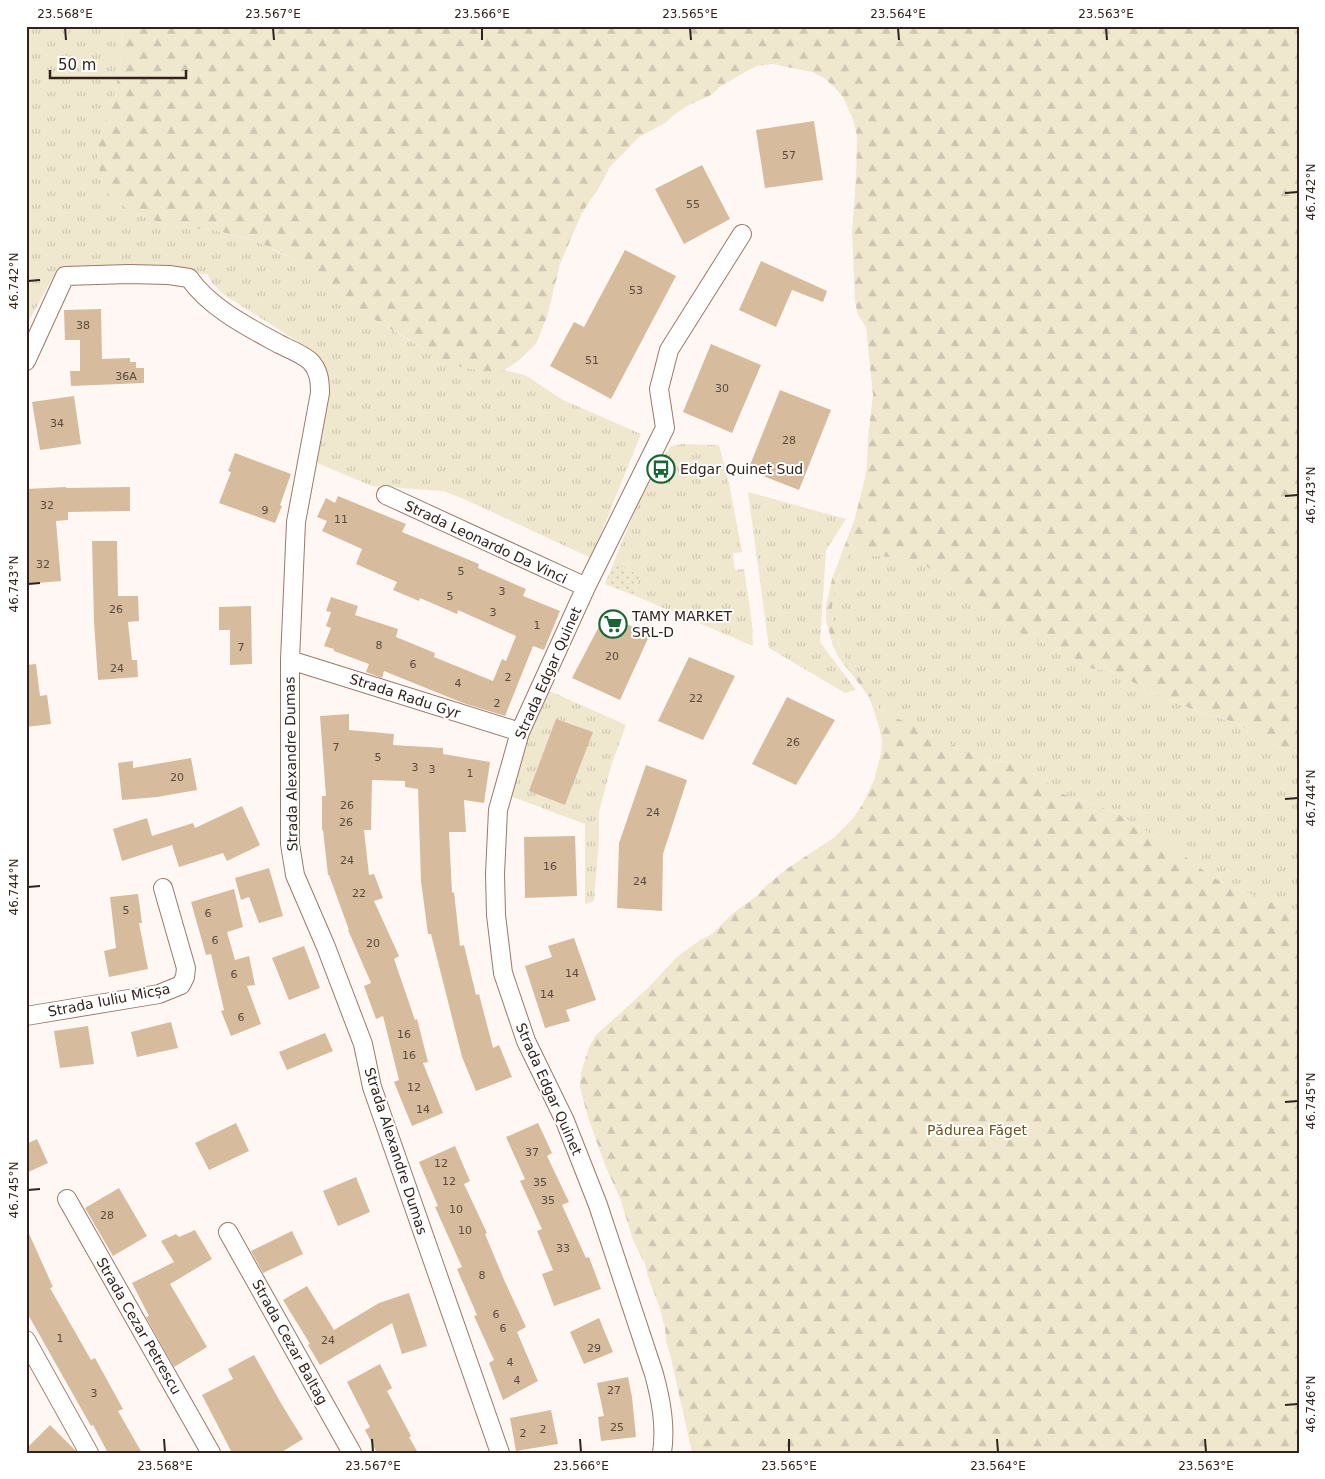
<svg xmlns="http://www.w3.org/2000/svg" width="1325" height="1479" viewBox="0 0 1325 1479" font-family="'DejaVu Sans',sans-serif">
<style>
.grass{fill:url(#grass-tufts)}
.forest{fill:url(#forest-firs)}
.park{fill:url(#park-dots)}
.building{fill:#d6bb9d}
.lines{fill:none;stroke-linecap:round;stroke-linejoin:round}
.street-casing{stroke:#9a7968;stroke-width:20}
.street{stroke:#fff;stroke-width:18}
.ticks{fill:none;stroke:#31231c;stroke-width:2}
.labels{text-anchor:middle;stroke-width:4;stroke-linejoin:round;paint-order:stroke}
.number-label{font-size:11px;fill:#5a493c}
.poi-label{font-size:14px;fill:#31231c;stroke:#fff;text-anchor:start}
.street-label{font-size:14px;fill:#31231c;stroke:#fff}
.park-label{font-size:14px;fill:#685418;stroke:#fff}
.neatline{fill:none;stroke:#31231c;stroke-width:2}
.ticks-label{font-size:12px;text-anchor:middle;fill:#31231c}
</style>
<defs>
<pattern id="grass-tufts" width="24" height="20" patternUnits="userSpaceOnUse" patternTransform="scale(1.25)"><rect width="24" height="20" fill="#f0e7cf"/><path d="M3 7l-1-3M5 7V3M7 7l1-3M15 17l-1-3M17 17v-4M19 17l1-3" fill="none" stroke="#cec6b1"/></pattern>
<pattern id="forest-firs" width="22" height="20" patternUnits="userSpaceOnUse" patternTransform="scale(1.25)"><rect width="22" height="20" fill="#f0e7cf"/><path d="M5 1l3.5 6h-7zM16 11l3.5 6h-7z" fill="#cec6b1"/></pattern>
<pattern id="park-dots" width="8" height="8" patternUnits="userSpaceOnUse" patternTransform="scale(1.25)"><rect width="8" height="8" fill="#f0e7cf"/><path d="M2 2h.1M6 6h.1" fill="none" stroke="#cec6b1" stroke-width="1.8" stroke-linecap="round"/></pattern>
</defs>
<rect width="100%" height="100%" fill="#fff7f3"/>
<path class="grass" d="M26 26H122L123 51 115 92 112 107 106 119 98 145 97 159 103 186 111 197 134 213 172 227 214 230 256 241 293 259 318 273 370 317 428 351 491 372 504 370 525 375 563 400 641 434 591 558 464 499 443 491 372 486 310 460 323 372 308 348 223 294 213 284 207 274 71 267 58 268 26 326Z
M682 444 719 445 730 488 742 552 733 553 735 570 744 569 752 623 753 646 633 595 641 575 613 564 638 503 666 453 671 446Z
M748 492 846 519 826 550 820 642 856 690 845 693 769 648Z
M851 546 869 555 910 559 923 564 956 587 1009 628 1050 646 1084 667 1113 672 1162 697 1202 713 1234 722 1269 743 1299 756V916L1265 899 1238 890 1212 877 1178 851 1115 812 1063 794 1041 778 1015 764 988 759 948 743 910 724 880 711C873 694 861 681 851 666 820 621 832 592 851 546Z
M545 689 626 725 611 766 599 812V841L594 901 585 904V824L507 795 524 742Z"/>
<path class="forest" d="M122 26H1299V756L1269 743 1234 722 1202 713 1162 697 1113 672 1084 667 1050 646 1009 628 956 587 923 564 910 559 869 555 851 546 837 581 832 607V621L838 644 851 666 868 688 880 711 910 724 948 743 988 759 1015 764 1041 778 1063 794 1115 812 1178 851 1212 877 1238 890 1265 899 1299 916V1453H692L670 1354 666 1342 665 1328 658 1303 648 1277 645 1264 633 1240 621 1201 605 1165 587 1114 580 1087 581 1073 589 1047 596 1035 648 988 677 957 700 940 712 934 732 914 758 895 767 885 788 868 835 837 854 817 862 805 874 780 881 754 882 740 879 727 871 702 864 690 839 658 833 646 826 620V606L832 579 855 518 865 478 867 465 868 437 873 395 866 327 858 315 855 302 852 232 856 178 857 136 854 122 843 97 834 87 824 78 812 72 772 64 757 66 745 72 721 86 711 95 687 106 675 114 665 123 639 137 609 168 603 181 582 213 560 264 547 317 536 344 517 362 504 370 491 372 477 370 464 368 439 359 417 344 370 317 318 273 282 253 256 241 242 237 214 230 172 227 134 213 111 197 103 186 97 159 98 145 106 119 112 107 115 92 123 51Z"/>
<path class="park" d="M613 564 641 575 633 595 605 584Z"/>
<path class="building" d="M814 121 823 180 765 188 756 130Z
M702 165 730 219 684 244 655 189Z
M625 250 676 276 611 399 550 366 574 322 584 327Z
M761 261 827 291 823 302 792 290 776 327 739 310Z
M101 309 102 359 130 358V362H136V368H144V383L71 386 70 371H80V340H65L64 310Z
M711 344 761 365 732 433 683 412Z
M780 390 831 410 799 490 748 470Z
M74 396 81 444 40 450 32 402Z
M235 453 291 474 280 505 282 506 275 523 219 503 231 472 228 471Z
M66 487V488L130 487V511L68 512V520L56 521 61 581 26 584V489Z
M338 496 406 524 402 532 479 564 478 568 526 589 523 596 560 611 544 650 533 646 505 716 463 703 384 671 382 678 366 672 369 664 334 651V649L324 646 331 628 326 626 331 612 326 611 331 597 358 606 355 615 398 629 396 637 435 653 434 657 493 681 502 659 506 661 516 636 458 610 457 614 420 598 419 601 393 590 397 582 356 564 362 549 322 531 327 521 317 517 326 498 335 503Z
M92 541H117L118 596H138L139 621 128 622 132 660H137L138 677 98 680 94 622Z
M251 606 252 664 230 665V630H219V607Z
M605 615 650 634 620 700 572 678Z
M689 657 735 676 703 740 658 721Z
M36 664 40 696 47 695 51 724 26 727V665Z
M787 697 835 720 796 785 752 764Z
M349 714V730L394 734 393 745 443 748V754L490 762 484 803 464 800 466 832H449L452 893 454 892 460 946 464 945 476 995 479 994 493 1048 499 1045 512 1077 476 1091 462 1057 431 934H428L421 881 418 789 405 787V781L372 780 371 830H364L369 875 374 874 383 898 374 901 399 956 394 959 415 1020 417 1019 428 1062 423 1063 443 1113 412 1126 394 1082 399 1080 383 1016 376 1019 364 986 371 983 348 930H349L329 875H328L323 830H322V796H326L320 716Z
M556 719 593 732 565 805 529 791Z
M191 758 197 790 157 797 122 800 118 763 133 761V768Z
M646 765 687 780 663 854 662 911 617 908 619 843Z
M242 806 260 845 227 861 223 853 179 867 172 845 122 861 113 829 147 818 152 836 193 823 195 828Z
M575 836 577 896 525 898 524 837Z
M269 868 283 916 259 923 249 897 241 900 235 878Z
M234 889 243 927 227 932 235 960 249 956 255 985 247 986 261 1024 231 1036 221 1011 224 1010 211 954 206 955 191 902Z
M138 894 142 923H139L148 969 109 977 104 951 116 948 110 897Z
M574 938 596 1000 566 1010 570 1021 545 1028 525 966 552 957 548 946Z
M304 946 320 988 289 1000 272 958Z
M171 1022 178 1048 137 1057 131 1032Z
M88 1026 94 1064 60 1068 54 1031Z
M325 1033 333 1051 287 1070 279 1052Z
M236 1123 249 1151 209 1170 195 1143Z
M538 1123 552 1153 547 1156 569 1202 562 1205 586 1258 589 1257 601 1289 554 1306 542 1274 553 1270 537 1231 542 1229 520 1181 525 1179 506 1137Z
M37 1139 48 1163 26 1173V1144Z
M455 1146 470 1181 464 1184 487 1233 485 1234 505 1282 526 1327 517 1332 538 1381 503 1400 489 1363 494 1360 474 1316 477 1315 457 1269 462 1267 435 1207 438 1206 419 1162Z
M356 1177 370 1212 338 1226 323 1191Z
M119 1188 147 1236 113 1256 85 1208Z
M26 1227 53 1287 50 1288 91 1360 95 1358 123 1409 118 1411 142 1453H108L93 1425 91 1426 26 1311Z
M195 1230 212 1259 170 1284 207 1347 174 1367 146 1317 149 1316 132 1283 174 1262 161 1241 176 1234 179 1237Z
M292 1231 303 1254 263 1273 251 1251Z
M307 1286 334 1330 379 1303 409 1293 427 1346 402 1354 392 1323 320 1365 308 1345 310 1344 283 1300Z
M599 1318 613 1352 584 1364 570 1332Z
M254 1355 282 1405 303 1439 280 1453H232L202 1395 233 1379 228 1369Z
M380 1364 392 1388 387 1391 411 1436 409 1437 418 1453H377L365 1430 370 1427 347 1382Z
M628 1377 632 1397 636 1437 601 1441 598 1417 604 1416 597 1383Z
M551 1410 558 1444 516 1451 510 1418Z
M50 1425 76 1451 77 1453H26V1449Z"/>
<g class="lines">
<g class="street-casing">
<path id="street" d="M26 361 65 276 129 274 169 275 189 278C210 308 248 327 279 344 289 349 302 354 310 361 319 370 320 381 320 393L296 522 290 660V844L295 875 326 947 363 1044 372 1087 500 1453
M386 495 586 587
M290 660 520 732
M26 1016 159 994 181 985 185 977 186 968 163 888
M67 1199 211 1453
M228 1232 352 1453
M26 1340 89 1453
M662 1453C666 1426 661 1400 654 1374L598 1205 565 1121 526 1041 503 973 496 915 495 874 498 810 520 732 586 587 665 428 659 389 669 350 742 234"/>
</g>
<use href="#street" class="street"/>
</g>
<path class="ticks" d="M65 28 66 40M273 28 274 40M482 28V40M690 28 691 40M898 28 899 40M1106 28 1107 40M1285 193 1298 192M28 281 40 280M1285 496 1298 495M28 584 40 583M1285 799 1298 798M28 887 40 886M1285 1102 1298 1101M28 1190 40 1189M1285 1405 1298 1404M164 1439 165 1452M372 1439 373 1452M580 1439 581 1452M789 1439V1452M997 1439 998 1452M1205 1439 1206 1452"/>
<defs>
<g id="bus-ring" transform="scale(1.4375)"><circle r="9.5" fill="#fff" stroke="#196635" stroke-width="1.5"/><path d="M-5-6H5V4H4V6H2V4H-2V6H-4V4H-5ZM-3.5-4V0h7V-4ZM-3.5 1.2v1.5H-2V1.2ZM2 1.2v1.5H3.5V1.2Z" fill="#196635"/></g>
<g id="supermarket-ring" transform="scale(1.4375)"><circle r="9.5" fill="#fff" stroke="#196635" stroke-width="1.5"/><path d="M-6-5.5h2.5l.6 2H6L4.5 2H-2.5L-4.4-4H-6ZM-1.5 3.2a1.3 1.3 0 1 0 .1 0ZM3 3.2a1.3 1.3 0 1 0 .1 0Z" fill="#196635"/></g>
</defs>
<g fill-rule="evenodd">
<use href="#bus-ring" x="661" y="469"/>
<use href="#supermarket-ring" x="613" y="624"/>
</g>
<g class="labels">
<g class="number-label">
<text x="789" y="159">57</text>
<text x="693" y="208">55</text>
<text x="636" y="294">53</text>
<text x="83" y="329">38</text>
<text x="592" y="364">51</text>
<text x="126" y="380">36A</text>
<text x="722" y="392">30</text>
<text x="57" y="427">34</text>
<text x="789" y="444">28</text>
<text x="47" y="509">32</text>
<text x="265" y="514">9</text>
<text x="341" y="523">11</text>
<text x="43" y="568">32</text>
<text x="461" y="575">5</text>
<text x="502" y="595">3</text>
<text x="450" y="600">5</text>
<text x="116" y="613">26</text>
<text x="493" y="616">3</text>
<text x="537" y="629">1</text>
<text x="379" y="649">8</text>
<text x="241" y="651">7</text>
<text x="612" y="660">20</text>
<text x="413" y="668">6</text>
<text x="117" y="672">24</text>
<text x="508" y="681">2</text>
<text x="458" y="687">4</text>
<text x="696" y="702">22</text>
<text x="497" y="707">2</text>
<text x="793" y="746">26</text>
<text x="336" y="751">7</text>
<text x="378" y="761">5</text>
<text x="415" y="771">3</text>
<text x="432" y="773">3</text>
<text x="470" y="777">1</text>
<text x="177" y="781">20</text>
<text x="347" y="809">26</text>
<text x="653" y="816">24</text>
<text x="346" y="826">26</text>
<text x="347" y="864">24</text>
<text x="550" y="870">16</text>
<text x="640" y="885">24</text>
<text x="359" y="897">22</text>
<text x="126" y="914">5</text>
<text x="208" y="917">6</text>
<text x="215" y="944">6</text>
<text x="373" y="947">20</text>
<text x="572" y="977">14</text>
<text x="234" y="978">6</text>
<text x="547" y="998">14</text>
<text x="241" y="1021">6</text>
<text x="404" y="1038">16</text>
<text x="409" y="1059">16</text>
<text x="414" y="1091">12</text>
<text x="423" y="1113">14</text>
<text x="532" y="1156">37</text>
<text x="441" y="1167">12</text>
<text x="449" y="1185">12</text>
<text x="540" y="1186">35</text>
<text x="548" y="1204">35</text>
<text x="456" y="1213">10</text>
<text x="107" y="1219">28</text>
<text x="465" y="1234">10</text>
<text x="563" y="1252">33</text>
<text x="482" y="1279">8</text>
<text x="496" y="1318">6</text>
<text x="503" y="1332">6</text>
<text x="60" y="1342">1</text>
<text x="328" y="1344">24</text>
<text x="594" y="1352">29</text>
<text x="510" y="1366">4</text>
<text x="517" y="1384">4</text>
<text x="614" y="1394">27</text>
<text x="94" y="1397">3</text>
<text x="617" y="1431">25</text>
<text x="543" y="1433">2</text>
<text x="523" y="1437">2</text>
</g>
<g class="poi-label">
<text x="680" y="474">Edgar Quinet Sud</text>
<text x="632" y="621">TAMY MARKET<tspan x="632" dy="16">SRL-D</tspan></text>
</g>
<g class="street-label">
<text transform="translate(486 542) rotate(25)" y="5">Strada Leonardo Da Vinci</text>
<text transform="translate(548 673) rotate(-66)" y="5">Strada Edgar Quinet</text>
<text transform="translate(405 696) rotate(18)" y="5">Strada Radu Gyr</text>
<text transform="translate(291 764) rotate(-91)" y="5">Strada Alexandre Dumas</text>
<text transform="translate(109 1000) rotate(-11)" y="5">Strada Iuliu Micșa</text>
<text transform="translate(549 1089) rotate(66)" y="5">Strada Edgar Quinet</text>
<text transform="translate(396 1151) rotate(72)" y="5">Strada Alexandre Dumas</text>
<text transform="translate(139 1326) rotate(60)" y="5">Strada Cezar Petrescu</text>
<text transform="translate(290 1342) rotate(61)" y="5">Strada Cezar Baltag</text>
</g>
<g class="park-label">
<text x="977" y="1135">Pădurea Făget</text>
</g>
</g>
<rect width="1325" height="1479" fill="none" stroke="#ffffff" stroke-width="55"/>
<path d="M50 70v8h136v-8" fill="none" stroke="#31231c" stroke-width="2.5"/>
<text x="58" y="70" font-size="15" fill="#31231c" stroke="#ffffff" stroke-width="4" paint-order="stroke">50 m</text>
<rect x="28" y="28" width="1270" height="1424" class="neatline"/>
<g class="ticks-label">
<text x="65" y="18">23.568°E</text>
<text x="273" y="18">23.567°E</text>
<text x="482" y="18">23.566°E</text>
<text x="690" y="18">23.565°E</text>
<text x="898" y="18">23.564°E</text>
<text x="1106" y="18">23.563°E</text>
<text transform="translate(1311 192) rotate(-90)" y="4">46.742°N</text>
<text transform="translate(14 281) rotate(-90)" y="4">46.742°N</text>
<text transform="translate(1311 495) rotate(-90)" y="4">46.743°N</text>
<text transform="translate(14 584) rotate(-90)" y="4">46.743°N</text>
<text transform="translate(1311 798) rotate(-90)" y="4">46.744°N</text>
<text transform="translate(14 887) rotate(-90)" y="4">46.744°N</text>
<text transform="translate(1311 1101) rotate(-90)" y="4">46.745°N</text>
<text transform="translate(14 1190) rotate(-90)" y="4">46.745°N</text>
<text transform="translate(1311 1404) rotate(-90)" y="4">46.746°N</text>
<text x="165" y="1470">23.568°E</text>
<text x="373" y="1470">23.567°E</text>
<text x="581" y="1470">23.566°E</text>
<text x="789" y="1470">23.565°E</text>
<text x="998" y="1470">23.564°E</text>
<text x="1206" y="1470">23.563°E</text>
</g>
</svg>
